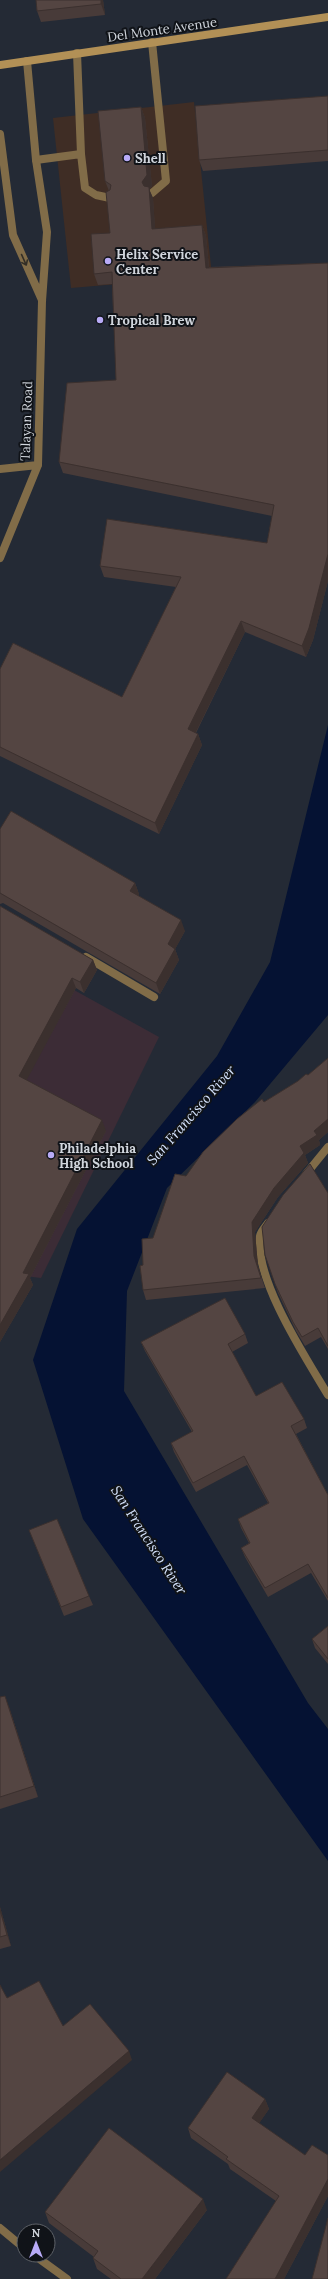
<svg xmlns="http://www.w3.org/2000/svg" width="328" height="2279" viewBox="0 0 328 2279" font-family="Lora,serif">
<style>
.commercial{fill:#3f2d25}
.education{fill:#3c2c36}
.water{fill:#051233}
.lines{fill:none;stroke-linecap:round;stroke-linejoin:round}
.lane{stroke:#816c48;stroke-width:8}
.street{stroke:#816c48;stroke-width:8}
.secondary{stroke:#b29056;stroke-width:8}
.wall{fill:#483b39}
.shaded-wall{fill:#3b302e}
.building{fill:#544542;stroke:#3b302e}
.oneway{stroke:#322e26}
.poi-dot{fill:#b8abf7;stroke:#101318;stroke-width:1.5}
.labels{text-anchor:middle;stroke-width:4;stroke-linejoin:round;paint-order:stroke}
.street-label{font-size:13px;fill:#d1d6dd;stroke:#101318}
.poi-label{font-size:13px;font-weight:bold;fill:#d1d6dd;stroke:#101318;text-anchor:start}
.water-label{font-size:14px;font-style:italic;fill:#d6e4fe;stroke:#101318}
</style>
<rect width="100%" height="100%" fill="#242a35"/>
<path class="commercial" d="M194 102 212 276 71 288 53 118Z"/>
<path class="education" d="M0 949 159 1037 41 1278 0 1273Z"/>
<path class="water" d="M328 725V1015L255 1102 167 1188 127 1291 124 1391 308 1703 328 1729V1861L83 1519 33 1360 77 1229 217 1056 270 962Z"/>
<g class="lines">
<path class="lane" d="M152 42 166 181 152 193
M77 53 81 154 85 188 96 195 110 198
M36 160 81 154"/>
<path class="street" d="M0 134 13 235 42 300
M0 469 38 465
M0 558 38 465 42 301 47 232 36 160 27 61
M86 957 154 997
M306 1174 328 1147
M268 1223C266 1226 261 1231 260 1236 254 1279 306 1358 328 1395
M0 2228 24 2248
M34 2255 67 2279"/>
<path class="secondary" d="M0 65 328 17"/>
</g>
<path class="wall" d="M103 0 105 15 41 22 37 11Z
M328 96V161L203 171 199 160Z
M141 107 145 118 152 186 149 189 153 198 155 229 202 225 206 236 209 267 328 263V581L313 640 306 657 245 632 196 733 198 734 202 745 159 834 0 756V669L122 697 176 587 104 577 100 566 267 543 272 516 63 473 59 462 116 380 112 284 98 285 94 274 110 233 109 191 105 181Z
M0 829 135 883 139 894 138 895 185 931 175 949 179 960 160 994 3 903 0 904Z
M0 906 93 960 97 970 84 993 76 988 26 1080 106 1131 30 1278 33 1285 0 1342Z
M328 1058V1132L319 1140 320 1145 305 1155 308 1163 278 1197 255 1232 258 1266 265 1288 146 1300 143 1290V1265L153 1238 186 1176 264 1102 308 1075Z
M328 1193V1349L321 1337 305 1346 296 1331 278 1293 275 1284Z
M245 1334 248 1343 232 1352 256 1396 304 1419 307 1428 296 1434 328 1495V1601L311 1573 268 1597 245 1557 241 1548 249 1543 241 1528 238 1519 268 1503 247 1465 196 1492 174 1452 171 1443 192 1432 145 1351 141 1342Z
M29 1530 89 1596 93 1605 64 1616Z
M328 1626V1664L315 1648 312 1639Z
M0 1697 9 1707 38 1797 0 1809Z
M0 1907 11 1946 0 1949Z
M265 2099 269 2109 259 2123 328 2196 284 2279H226L276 2201 230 2169 228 2164 191 2138 188 2128Z
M207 2210 155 2279H111L97 2269 93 2258 94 2257 49 2223 45 2212Z"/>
<path class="shaded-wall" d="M101 0H103L105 15 101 4Z
M141 107 145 118 152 186 149 189 153 198 156 240 152 229 142 182Z
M202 225 206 236 210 279 206 268Z
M328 554V581L313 640 306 657 302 646Z
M241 621 245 632 192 740 188 729Z
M198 734 202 745 159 834 155 823Z
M135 883 139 894 134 902 130 891Z
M181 920 185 931 172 955 168 944Z
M175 949 179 960 160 994 156 983Z
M93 960 97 970 84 993 80 982Z
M72 978 76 988 23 1087 19 1076Z
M328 1119V1132L319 1140 320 1145 305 1155 308 1163 278 1197 255 1232 258 1266 265 1288 254 1256 252 1222 300 1146 314 1131Z
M102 1120 106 1131 30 1278 33 1285 0 1342V1325L23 1273Z
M5 1696 9 1707 38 1797 34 1786Z
M0 1907 11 1946 7 1935 0 1910Z
M129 2051 132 2060 0 2172V2160Z
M265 2099 269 2109 256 2128 252 2118Z
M328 2179V2196L284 2279H275Z
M203 2199 207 2210 155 2279H142Z"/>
<path class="building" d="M36 0H101V4L37 11Z
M328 96V150L199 160 195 106Z
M141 107 147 175 142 182 144 186 149 187 152 229 202 225 206 268 328 263V554L309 628 302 646 241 621 188 729 198 734 155 823 0 747V669L13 643 122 697 181 577 100 566 107 519 267 543 274 505 59 462 67 383 116 380 112 272 94 274 91 234 110 233 106 192 110 190 111 185 105 181 98 111Z
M11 811 135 883 130 891 181 920 168 944 175 949 156 983 0 893V829Z
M0 906 93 960 80 982 72 978 19 1076 102 1120 23 1273 29 1274 0 1325Z
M328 1058V1119L314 1131 317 1135 300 1146 304 1153 274 1188 252 1222 254 1256 261 1278 143 1290 140 1266 143 1265 142 1239 153 1238 175 1174 186 1176 203 1152 237 1119 262 1099 264 1102 298 1081 306 1074 308 1075Z
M310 1164 328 1193V1346L318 1328 302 1337 293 1322 275 1284 265 1255 262 1227 283 1195Z
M225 1298 245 1334 228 1344 256 1396 282 1382 304 1419 291 1426 328 1495V1598L308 1564 265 1588 241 1548 250 1543 238 1519 269 1503 244 1456 193 1483 171 1443 193 1431 141 1342Z
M57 1519 89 1596 61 1607 29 1530Z
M328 1626V1659L312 1639Z
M5 1696 34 1786 0 1797V1697Z
M0 1910 7 1935 0 1937Z
M39 1981 63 2026 90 2004 129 2051 0 2160V1985L7 1998Z
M227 2072 265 2099 252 2118 305 2155 312 2145 328 2155V2179L275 2279H226L279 2196 226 2159 228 2157 188 2128Z
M109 2128 203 2199 142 2279H121L93 2258 98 2251 45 2212Z
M328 2218V2279H312Z"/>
<defs><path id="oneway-shaft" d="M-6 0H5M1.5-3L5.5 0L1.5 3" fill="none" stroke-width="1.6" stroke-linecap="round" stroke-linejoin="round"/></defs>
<use class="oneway" href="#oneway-shaft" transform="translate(24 260) rotate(66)"/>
<g class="poi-dot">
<circle cx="127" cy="158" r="4"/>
<circle cx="108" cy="261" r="4"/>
<circle cx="100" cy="320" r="4"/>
<circle cx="51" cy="1155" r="4"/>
</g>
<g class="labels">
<g class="street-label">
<text transform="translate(162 29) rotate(-8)" y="5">Del Monte Avenue</text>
<text transform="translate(26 421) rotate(-88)" y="5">Talayan Road</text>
</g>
<g class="poi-label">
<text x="135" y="163">Shell</text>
<text x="116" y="259">Helix Service<tspan x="116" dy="15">Center</tspan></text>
<text x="108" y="325">Tropical Brew</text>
<text x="59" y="1153">Philadelphia<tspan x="59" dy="15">High School</tspan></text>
</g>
<g class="water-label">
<text transform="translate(191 1115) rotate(-49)" y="5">San Francisco River</text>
<text transform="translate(149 1540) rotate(57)" y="5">San Francisco River</text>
</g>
</g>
<g transform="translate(36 2243)"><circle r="19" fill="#101318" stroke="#5d6167"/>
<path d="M0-3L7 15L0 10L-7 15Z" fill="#b8abf7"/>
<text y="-6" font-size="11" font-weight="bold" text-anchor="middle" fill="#d1d6dd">N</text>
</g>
</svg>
